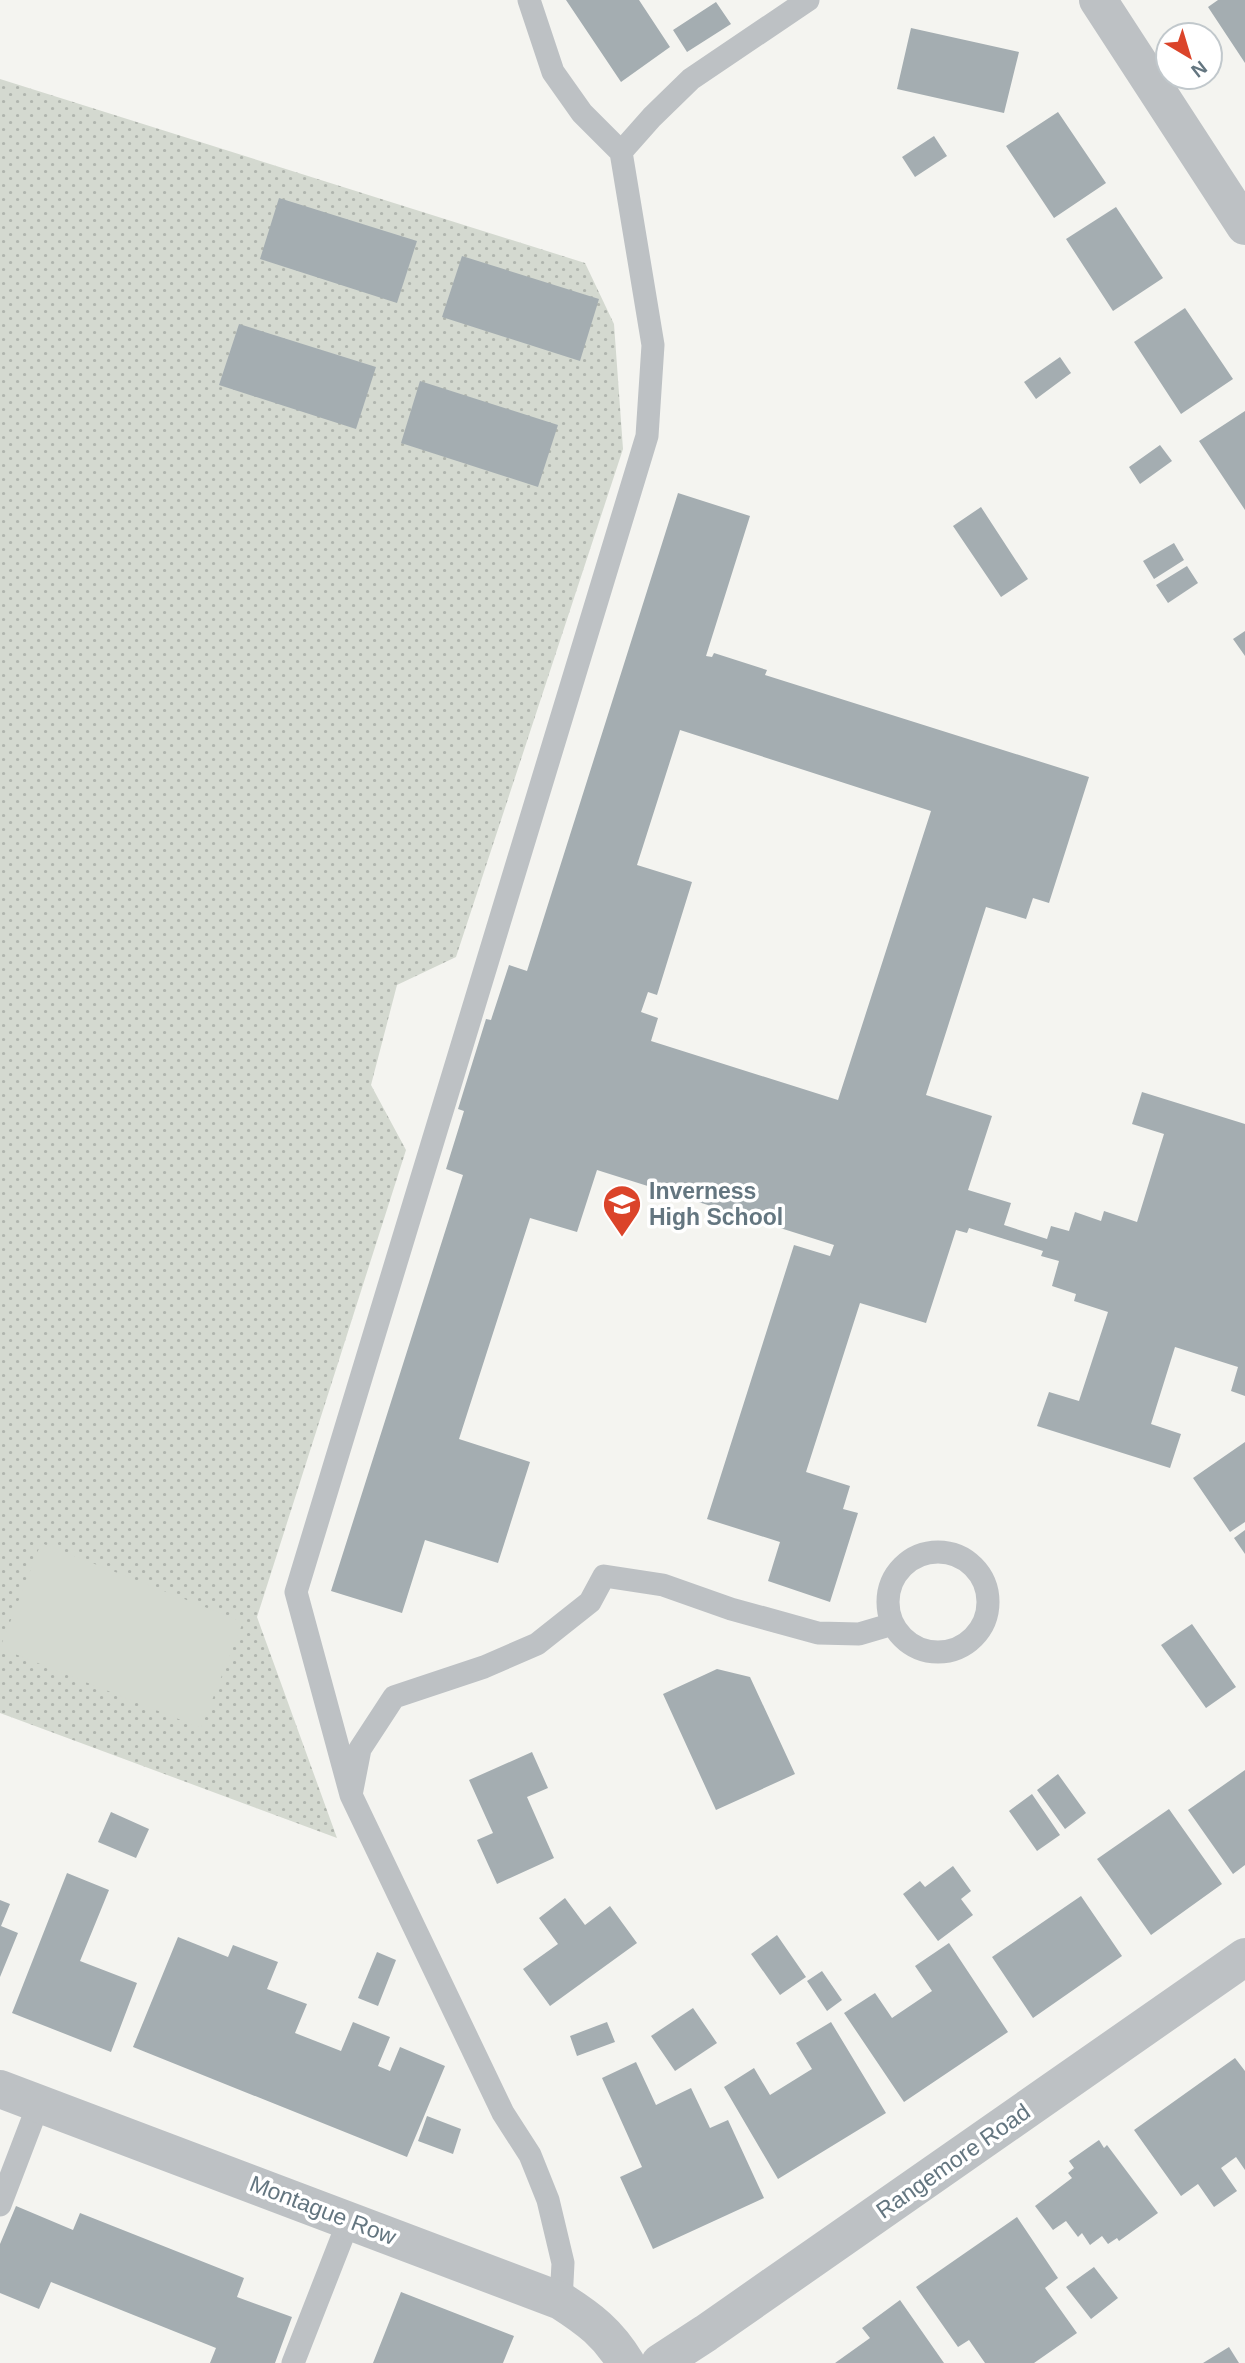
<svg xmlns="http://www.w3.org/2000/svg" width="1245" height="2363" viewBox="0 0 1245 2363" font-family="Arial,sans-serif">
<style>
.park{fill:url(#park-dots)}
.pitch{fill:#d4d9d0}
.building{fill:#a4adb1;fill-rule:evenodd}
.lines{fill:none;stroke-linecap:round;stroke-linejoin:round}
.lane{stroke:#bdc1c4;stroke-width:23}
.street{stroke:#bdc1c4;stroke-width:38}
.labels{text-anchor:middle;stroke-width:7;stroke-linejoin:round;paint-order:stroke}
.poi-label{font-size:23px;font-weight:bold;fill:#647680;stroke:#fff;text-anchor:start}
.street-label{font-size:23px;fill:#647680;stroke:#fff}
</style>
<defs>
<pattern id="park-dots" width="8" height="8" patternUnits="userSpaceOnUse" patternTransform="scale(1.75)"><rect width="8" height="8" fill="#d4d9d0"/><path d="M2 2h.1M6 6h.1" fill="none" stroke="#b0b5ae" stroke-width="1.8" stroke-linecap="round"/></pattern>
</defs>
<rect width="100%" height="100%" fill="#f4f4f0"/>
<path class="park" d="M0 79 585 263 614 324 623 449 456 957 397 985 371 1085 406 1150 257 1617 337 1838 0 1713Z"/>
<path class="pitch" d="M41 1543 243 1622 201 1728 0 1648Z"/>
<path class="building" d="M566 0H639L670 47 621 82Z
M1218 0H1245V63L1208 7Z
M716 2 731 24 687 52 673 30Z
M911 28 1019 52 1004 113 897 89Z
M1058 112 1106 183 1054 218 1006 146Z
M934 136 947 156 915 177 902 157Z
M279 198 417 241 397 303 260 259Z
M1116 207 1163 278 1113 311 1066 239Z
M462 256 599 299 580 361 442 317Z
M1185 308 1233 379 1181 414 1134 342Z
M239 324 376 367 356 429 219 385Z
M1060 357 1071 373 1036 399 1024 382Z
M420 381 558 425 538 487 401 443Z
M1245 411V510L1199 441Z
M1160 445 1172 461 1140 484 1129 467Z
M678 493 750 516 706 656 712 657 714 653 767 670 765 675 1089 777 1049 903 1033 898 1026 919 986 907 926 1095 992 1116 968 1190 1011 1203 1004 1225 1047 1239 1051 1226 1069 1231 1075 1212 1101 1221 1104 1211 1137 1222 1164 1134 1132 1124 1142 1092 1245 1124V1396L1231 1391 1238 1367 1175 1347 1151 1424 1181 1434 1170 1468 1037 1426 1049 1392 1079 1401 1108 1312 1074 1301 1076 1294 1052 1286 1059 1261 1041 1256 1043 1251 969 1228 967 1233 956 1230 926 1323 860 1303 806 1472 850 1486 843 1509 858 1513 830 1602 768 1581 780 1542 707 1519 794 1245 830 1256 834 1245 597 1170 577 1232 530 1218 459 1439 530 1462 498 1563 425 1540 402 1613 331 1591 463 1175 446 1169 464 1111 458 1109 486 1019 491 1020 509 965 527 971ZM680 730 931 811 838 1100 651 1041 658 1018 641 1012 648 992 657 995 692 882 637 865Z
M981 507 1028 579 1001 597 953 526Z
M1174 543 1184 560 1154 579 1143 561Z
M1187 566 1198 583 1168 603 1156 585Z
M1245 631V656L1233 639Z
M1245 1442V1522L1230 1532 1193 1478Z
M1245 1530V1554L1234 1538Z
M1192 1624 1236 1687 1206 1708 1161 1645Z
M717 1669 750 1677 795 1774 716 1810 663 1694Z
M532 1752 548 1788 527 1797 554 1858 497 1884 477 1840 493 1833 469 1780Z
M1245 1770V1865L1233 1874 1188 1810Z
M1058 1774 1086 1813 1065 1829 1037 1790Z
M1032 1794 1060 1835 1037 1851 1009 1811Z
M1169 1809 1222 1884 1151 1935 1097 1859Z
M111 1812 149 1829 136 1858 98 1842Z
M953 1866 971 1891 961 1899 973 1915 938 1941 903 1894 920 1881 925 1887Z
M67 1873 109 1890 80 1961 137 1983 111 2052 12 2013Z
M1081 1896 1122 1956 1033 2018 992 1957Z
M565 1898 585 1925 610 1906 637 1943 550 2006 523 1969 558 1944 539 1918Z
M0 1900 10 1904 1 1926 18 1933 0 1977Z
M777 1935 806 1977 780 1995 751 1954Z
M178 1937 228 1957 233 1945 278 1962 267 1989 307 2004 295 2033 341 2051 353 2022 390 2037 378 2066 390 2071 400 2047 445 2066 407 2157 133 2047Z
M949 1943 1008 2032 904 2102 844 2013 875 1993 892 2018 932 1991 915 1966Z
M377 1952 396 1960 378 2006 358 1998Z
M822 1971 842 2000 827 2011 807 1981Z
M693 2008 717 2043 675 2071 651 2036Z
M607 2022 615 2042 577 2056 570 2036Z
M831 2022 886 2113 778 2179 724 2087 754 2068 770 2095 812 2069 796 2043Z
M1235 2058 1245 2071V2170L1236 2157 1221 2168 1237 2191 1214 2207 1198 2184 1181 2196 1134 2130Z
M636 2062 656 2105 691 2088 710 2128 728 2120 764 2198 653 2249 620 2177 642 2167 602 2078Z
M427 2116 461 2129 453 2154 418 2141Z
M1099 2140 1104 2148 1107 2145 1158 2213 1119 2241 1117 2238 1108 2244 1102 2236 1090 2245 1082 2233 1078 2237 1066 2221 1053 2230 1035 2206 1072 2178 1068 2173 1074 2168 1069 2161Z
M16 2206 73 2230 80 2213 244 2278 237 2297 292 2317 275 2363H210L216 2348 51 2282 39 2309 0 2293V2244Z
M1017 2217 1058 2278 1045 2288 1077 2333 1034 2363H985L969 2340 958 2347 916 2287Z
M1094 2267 1118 2298 1091 2319 1066 2287Z
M401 2292 514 2336 503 2363H373Z
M900 2300 944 2363H835L870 2338 862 2328Z
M1229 2347 1239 2363H1203Z"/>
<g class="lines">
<path class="lane" d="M621 152 652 117 691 79 808 0
M888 1602a50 50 0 1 1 100 0a50 50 0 1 1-100 0Z
M351 1795 296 1592 647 436 653 345 621 152 582 113 553 72 529 0
M0 2205 39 2103
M561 2301 563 2263 548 2200 530 2155 503 2113 351 1795 360 1749 394 1697 484 1667 537 1644 590 1602 604 1576 663 1585 731 1609 818 1633 859 1634 893 1624
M293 2363 349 2220"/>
<path class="street" d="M1098 0 1245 226
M0 2089 561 2301C589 2319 608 2333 626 2363
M660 2363 706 2333 1245 1957"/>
</g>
<defs>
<g id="school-pin" transform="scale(2.0125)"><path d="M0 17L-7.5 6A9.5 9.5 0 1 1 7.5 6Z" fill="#db442a" stroke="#fff"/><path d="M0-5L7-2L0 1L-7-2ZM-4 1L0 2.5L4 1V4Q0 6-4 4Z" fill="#fff"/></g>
</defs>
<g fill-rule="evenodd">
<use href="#school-pin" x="622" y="1204"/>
</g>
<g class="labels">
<g class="poi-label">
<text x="649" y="1199">Inverness<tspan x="649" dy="26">High School</tspan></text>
</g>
<g class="street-label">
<text transform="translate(953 2161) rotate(-35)" y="8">Rangemore Road</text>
<text transform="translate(323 2210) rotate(21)" y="8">Montague Row</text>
</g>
</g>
<g transform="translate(1189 56) rotate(142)"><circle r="33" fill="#ffffff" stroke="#c1c8cc" stroke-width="2"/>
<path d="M0-5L12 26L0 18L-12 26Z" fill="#db442a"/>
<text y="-10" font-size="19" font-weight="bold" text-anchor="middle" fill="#647680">N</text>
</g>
</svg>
